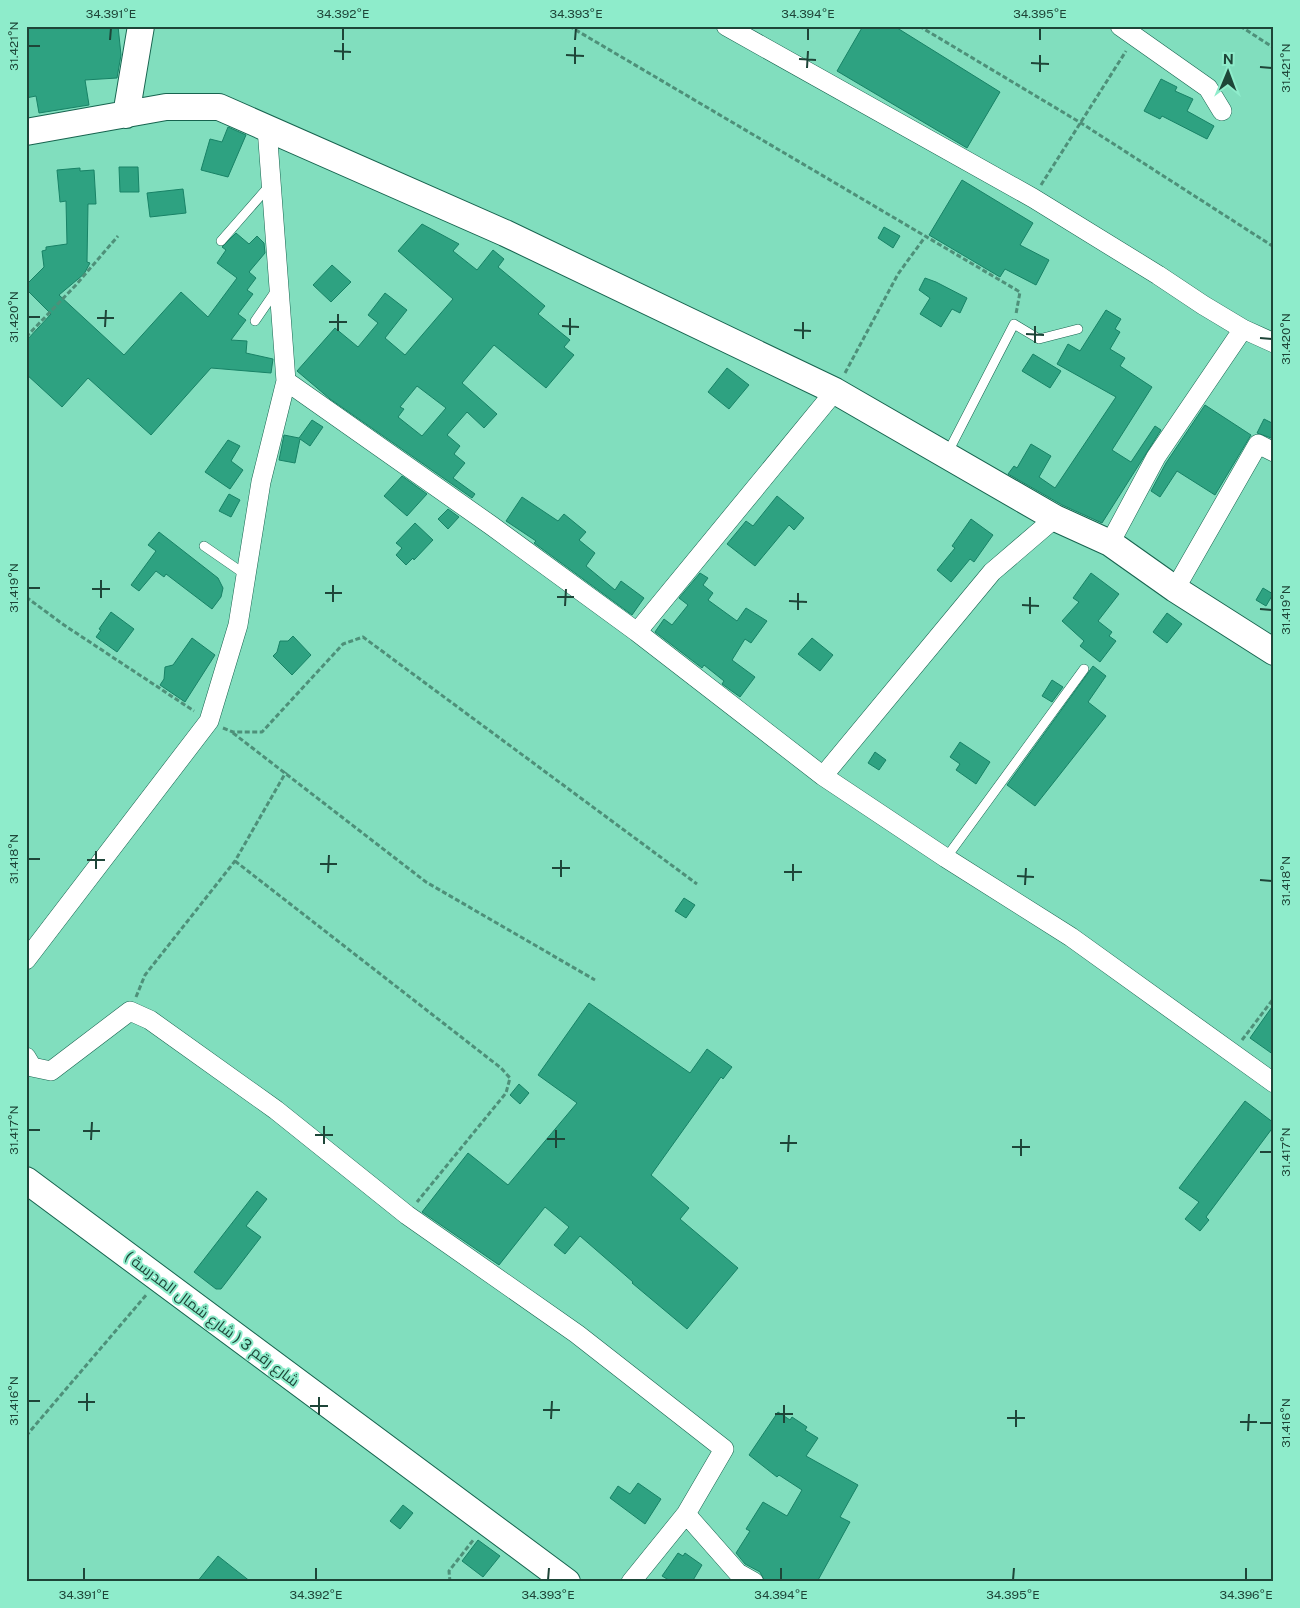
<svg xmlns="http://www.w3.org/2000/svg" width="1300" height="1608" viewBox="0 0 1300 1608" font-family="'Public Sans',Cairo,sans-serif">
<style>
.building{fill:#2ea281;stroke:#188266;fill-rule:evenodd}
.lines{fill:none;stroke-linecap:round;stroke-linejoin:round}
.lane-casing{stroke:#17644f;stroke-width:10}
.street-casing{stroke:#17644f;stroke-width:20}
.secondary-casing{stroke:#17644f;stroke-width:28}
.path{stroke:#4e9079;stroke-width:3;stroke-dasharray:5 2.5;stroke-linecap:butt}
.lane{stroke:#fff;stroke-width:9}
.street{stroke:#fff;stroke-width:19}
.secondary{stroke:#fff;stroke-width:26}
.ticks{fill:none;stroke:#1e4538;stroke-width:2}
.labels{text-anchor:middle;stroke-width:4;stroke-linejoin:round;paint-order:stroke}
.street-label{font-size:15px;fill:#1e4538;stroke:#8eeccb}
.neatline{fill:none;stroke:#1e4538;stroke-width:2}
.ticks-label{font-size:12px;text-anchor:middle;fill:#1e4538}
</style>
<rect width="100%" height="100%" fill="#81debe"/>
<path class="building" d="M26 26H118L121 55 117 78 85 80 89 105 39 113 36 96 26 98Z
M863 26H894L1000 92 967 148 837 71Z
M1161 79 1177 87 1175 91 1193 99 1187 111 1214 126 1207 139 1162 116 1160 119 1144 111Z
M228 127 246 135 228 177 201 170 210 139 222 142Z
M119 167H138L139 192H120Z
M80 168V171L94 170 96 204H88L87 262 90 263 84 274 59 295 124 355 181 292 208 317 237 278 217 263 226 250 222 247 236 233 249 244 257 236 264 243 265 253 249 272 256 278 247 290 253 294 238 314 246 320 231 340 247 341 246 353 273 359 271 373 211 368 151 435 88 378 62 407 26 374V341L51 314 26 289V285L44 267 42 251 46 250V247L67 244 66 201 60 202 57 170Z
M962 180 1033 223 1020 245 1049 260 1036 285 1005 269 1000 277 929 235Z
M183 189 186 213 150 217 147 193Z
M422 224 459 244 453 251 477 270 493 250 504 259 498 267 545 306 538 314 570 340 564 347 574 355 546 388 494 345 462 383 497 414 484 428 467 412 447 435 460 446 454 454 465 463 453 478 475 494 472 498 330 399 297 371 335 328 358 347 378 323 368 315 385 293 407 310 385 338 405 355 453 299 398 251ZM417 386 446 408 422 436 398 417 404 409 400 407Z
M884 227 900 236 893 248 878 238Z
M332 265 351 282 331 302 313 285Z
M925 278 936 282 967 298 960 313 952 309 941 327 920 314 930 298 919 290Z
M1106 310 1121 319 1115 329 1120 332 1110 349 1125 358 1120 366 1152 387 1112 450 1131 462 1155 426 1161 430 1102 523 1062 505 1008 474 1014 466 1017 468 1031 444 1051 456 1039 477 1055 488 1116 397 1057 364 1068 344 1080 351Z
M1033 354 1061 371 1050 388 1022 371Z
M727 368 749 385 729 409 708 392Z
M1205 405 1251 435 1215 495 1177 471 1160 497 1151 491 1166 463Z
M1264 419 1274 424V439L1257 433Z
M312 420 323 427 310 446 300 439 295 463 279 460 284 435 299 438Z
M228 440 240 446 231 461 243 470 230 489 205 472Z
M402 476 427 494 407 516 384 496Z
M229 494 240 500 231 517 219 511Z
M777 496 804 518 794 530 789 525 755 566 727 544 746 521 753 526Z
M522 497 558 521 564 514 586 532 579 540 595 553 586 566 615 590 621 581 644 598 632 615 534 543 536 541 506 521Z
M448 509 459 517 448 529 438 519Z
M971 519 993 535 974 562 970 559 951 582 937 570 955 548 952 546Z
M415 523 433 540 414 560 413 558 406 565 396 555 402 548 396 543Z
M159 532 218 578 223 588 221 597 212 609 166 574 164 577 156 571 139 591 131 585 156 551 148 545Z
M700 573 708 578 703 585 713 593 708 600 737 621 746 608 767 621 751 643 745 639 732 660 755 677 740 697 722 684 724 681 704 665 702 668 655 632 664 619 672 625 688 605 679 598Z
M1091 573 1119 594 1098 621 1112 632 1109 636 1116 641 1100 662 1080 646 1084 641 1062 621 1079 602 1073 598Z
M1263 588 1273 594 1266 606 1256 600Z
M111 612 134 629 117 652 96 637 101 630 99 629Z
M1167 613 1182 624 1167 643 1153 632Z
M293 636 311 655 292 675 273 656 277 652 280 641H288Z
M192 638 215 655 185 702 160 685 164 679 165 667 173 665Z
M812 638 833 655 820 671 798 654Z
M1093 666 1106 676 1088 702 1106 716 1035 806 1007 785Z
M1052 680 1063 687 1052 702 1042 696Z
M960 742 990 762 976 784 956 770 960 764 950 757Z
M875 752 886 760 879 770 868 763Z
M684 898 695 905 686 918 675 911Z
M589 1003 690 1073 707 1049 732 1067 723 1079 721 1077 651 1175 689 1208 680 1219 738 1268 687 1329 632 1283 633 1282 580 1236 565 1254 554 1245 569 1227 545 1207 499 1265 422 1212 468 1153 508 1185 577 1103 538 1075Z
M1274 1004V1055L1250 1038Z
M519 1084 529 1093 520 1104 510 1095Z
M1245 1101 1274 1123V1126L1206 1217 1209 1220 1200 1231 1185 1219 1199 1202 1179 1188Z
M257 1191 267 1199 246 1226 261 1237 221 1289H216L194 1272Z
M778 1412 790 1420 792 1417 807 1427 805 1430 818 1438 806 1456 858 1485 840 1517 850 1522 817 1582H765L760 1572 745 1564 736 1553 750 1531 746 1529 763 1502 787 1516 802 1490 779 1475 777 1477 749 1455Z
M638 1483 661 1499 645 1524 610 1498 618 1486 630 1494Z
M403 1505 413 1513 400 1529 390 1521Z
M478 1540 500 1556 483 1577 462 1561Z
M678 1553 683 1556 685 1553 702 1565 692 1582H672L662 1576Z
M218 1556 251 1582H197Z"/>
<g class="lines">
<g class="lane-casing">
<path id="lane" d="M221 241 270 185
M255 321 277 289
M948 452 1014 324 1039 339 1078 329
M204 546 246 575
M946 858 1084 669"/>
</g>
<g class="street-casing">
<path id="street" d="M726 26 1033 198 1158 275 1203 305 1243 329 1274 343
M1120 26 1208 88 1222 111
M286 381 492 526 637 632 823 776 946 858 1071 937 1274 1083
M1110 543 1156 457 1243 329
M1175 589 1258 444 1274 452
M637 632 835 391
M823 776 992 572 1055 518
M26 960 209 721 238 625 261 482 286 381 267 128
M26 1057 32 1067 51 1071 130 1011 150 1020 276 1110 407 1215 577 1334 724 1449 686 1514 738 1573 754 1582
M631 1582 686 1514"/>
</g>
<g class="secondary-casing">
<path id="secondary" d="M126 115 141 26
M26 132 166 107H219L505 233 835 391 1055 518 1110 543 1175 589 1274 652
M26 1180 567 1582"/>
</g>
<path class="path" d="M569 26 1020 292 1016 314
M919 26 1081 123 1274 247
M1240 26 1274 48
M1041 185 1126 51
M26 337 75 286 118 236
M845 373 898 274 925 237
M26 597 64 625 194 711
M223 728 233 732H262L343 644 363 637 697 884
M233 733 426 882 595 980
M235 861 501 1068 510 1078 506 1093 417 1202
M136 997 145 975 235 861 286 772
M1242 1040 1274 998
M26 1436 147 1294
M450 1582 449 1571 474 1539"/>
<use href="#lane" class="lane"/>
<use href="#street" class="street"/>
<use href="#secondary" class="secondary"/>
</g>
<path class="ticks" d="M110 40 111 28M343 40V28M575 40 576 28M808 40V28M1040 40V28M28 46H40M334 51 351 52M566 55 584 56M799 59 816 60M343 60V43M1031 63 1049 64M575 64V47M1260 67 1272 68M807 68 808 51M1040 72V55M28 317H40M97 318H114M329 322H347M562 326 579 327M105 327 106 310M794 330 811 331M338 331V314M1026 334 1044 335M570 335V318M1260 338 1272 339M803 339V322M1035 343V326M28 588H40M92 589H110M325 593H342M557 597H574M101 598V580M789 601 807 602M333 602V585M1022 605 1039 606M565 606 566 589M1260 609 1272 610M798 610V593M1030 614V597M28 859H40M87 860H105M320 864H337M552 868H570M96 869V851M784 872H802M328 873 329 855M1017 876 1034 877M561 877V860M1260 880 1272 881M793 881V864M1025 885 1026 868M28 1130H40M83 1131H100M315 1135H333M547 1139H565M91 1140 92 1122M780 1143H797M324 1144V1126M1012 1147H1030M556 1148V1130M788 1152 789 1135M1260 1152H1272M1021 1156V1139M28 1401H40M78 1402H95M310 1406H328M543 1410H560M87 1411V1393M775 1414H793M319 1415V1397M1007 1418H1025M551 1419 552 1401M1240 1422H1257M784 1423V1405M1260 1423H1272M1016 1427V1410M1248 1431 1249 1414M84 1580V1568M316 1580V1568M548 1580 549 1568M781 1580V1568M1013 1580 1014 1568M1246 1580V1568"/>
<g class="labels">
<g class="street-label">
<text transform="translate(212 1319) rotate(37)" y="5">شارع رقم 3 ( شارع شمال المدرسة )</text>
</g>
</g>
<rect width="1300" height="1608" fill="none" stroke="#8eeccb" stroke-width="55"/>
<g transform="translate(1228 72) rotate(1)" stroke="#8eeccb" stroke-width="4" paint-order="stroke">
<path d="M0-4L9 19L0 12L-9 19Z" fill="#1e4538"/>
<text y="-8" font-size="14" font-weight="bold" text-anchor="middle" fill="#1e4538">N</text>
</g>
<rect x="28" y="28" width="1244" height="1552" class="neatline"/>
<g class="ticks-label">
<text x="111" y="18">34.391°E</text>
<text x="343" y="18">34.392°E</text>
<text x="576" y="18">34.393°E</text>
<text x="808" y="18">34.394°E</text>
<text x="1040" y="18">34.395°E</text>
<text transform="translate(14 46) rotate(-90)" y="4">31.421°N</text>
<text transform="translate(1286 68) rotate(-90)" y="4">31.421°N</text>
<text transform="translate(14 317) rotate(-90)" y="4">31.420°N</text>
<text transform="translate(1286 339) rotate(-90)" y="4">31.420°N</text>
<text transform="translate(14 588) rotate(-90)" y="4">31.419°N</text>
<text transform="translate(1286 610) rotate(-90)" y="4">31.419°N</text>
<text transform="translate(14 859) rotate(-90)" y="4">31.418°N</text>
<text transform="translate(1286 881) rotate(-90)" y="4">31.418°N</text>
<text transform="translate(14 1130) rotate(-90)" y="4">31.417°N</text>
<text transform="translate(1286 1152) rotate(-90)" y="4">31.417°N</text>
<text transform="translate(14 1401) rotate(-90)" y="4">31.416°N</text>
<text transform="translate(1286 1423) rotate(-90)" y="4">31.416°N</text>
<text x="84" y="1599">34.391°E</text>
<text x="316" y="1599">34.392°E</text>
<text x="548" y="1599">34.393°E</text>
<text x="781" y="1599">34.394°E</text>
<text x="1013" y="1599">34.395°E</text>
<text x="1246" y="1599">34.396°E</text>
</g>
</svg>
